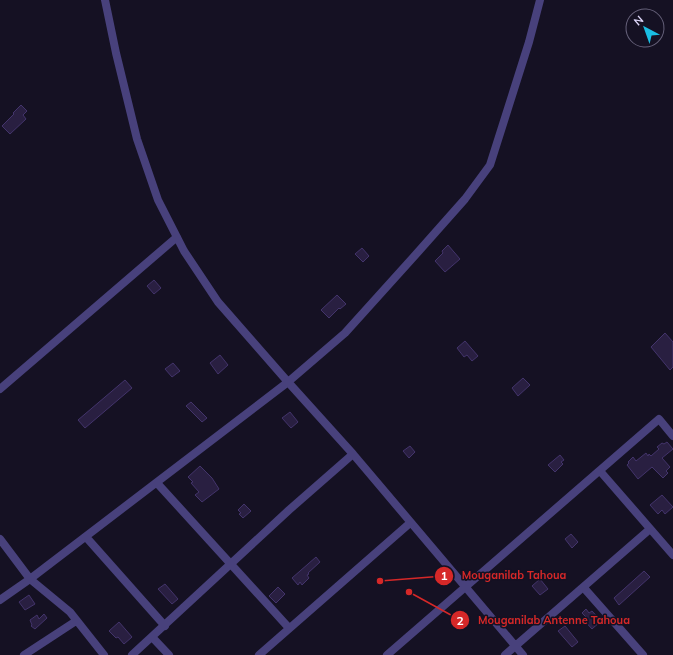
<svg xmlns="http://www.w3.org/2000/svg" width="673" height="655" viewBox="0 0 673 655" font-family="Mulish,sans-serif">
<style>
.building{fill:#291f41;stroke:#43346b}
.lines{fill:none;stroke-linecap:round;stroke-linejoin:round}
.minor{stroke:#48417c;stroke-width:8}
.leader{fill:none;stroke:#d62828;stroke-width:1.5}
.callout-dot{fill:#d62828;stroke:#151123;stroke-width:1.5}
.mark-label{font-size:12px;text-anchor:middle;font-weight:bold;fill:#fff}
.callout-label{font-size:11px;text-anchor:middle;font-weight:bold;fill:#d62828;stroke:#151123;stroke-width:3;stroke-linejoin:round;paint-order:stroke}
</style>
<rect width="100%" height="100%" fill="#151123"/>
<path class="building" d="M21 105 27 111 23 115 26 119 10 134 2 126 14 114 13 113Z
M448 245 460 259 445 272 435 261 443 253 442 251Z
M362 248 369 256 363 262 355 254Z
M154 280 161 288 154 294 147 286Z
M337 295 346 304 340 309 339 308 329 318 321 310Z
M665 333 673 342V367L670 370 651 347Z
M465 341 478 356 472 361 467 355 464 357 457 348Z
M220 355 228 365 218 374 210 363Z
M173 363 180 371 172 377 165 369Z
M523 378 530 385 518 396 512 388Z
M125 380 132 388 85 428 78 420Z
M191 402 207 418 202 422 186 406Z
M290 412 298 422 291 428 282 418Z
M667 442 673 449 662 458 670 467 666 471 668 473 663 478 652 467 638 479 627 465 629 463 628 462 633 457 636 461 646 453 648 456 649 454 651 456 659 449 657 447 662 443 664 444Z
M410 446 415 452 409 458 403 451Z
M560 455 564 460 561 462 563 464 555 472 548 465Z
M200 466 212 478 219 489 202 502 195 495 199 492 191 483 193 482 188 477Z
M662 495 673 507 665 514 662 510 658 514 650 505Z
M244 504 251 511 243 518 239 514 241 513 238 510Z
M571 534 578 542 572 548 565 539Z
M316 557 320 562 308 573 309 574 307 575 309 578 302 585 300 582 298 585 292 578Z
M644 571 650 577 619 605 614 598Z
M540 579 548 589 540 595 532 586Z
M165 584 178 599 172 604 158 589Z
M278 587 285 594 276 603 269 596Z
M29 595 35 604 25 610 19 602Z
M586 609 589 613 592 611 601 621 592 629 583 619 586 617 582 613Z
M44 614 47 618 35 629 31 626 32 625 30 620 37 615 39 619Z
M119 622 132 637 124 644 118 637 116 638 109 631Z
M565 626 578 642 572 647 558 631Z"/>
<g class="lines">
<path class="minor" d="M105 0 116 53 137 139 158 200 184 251 218 302 288 382 353 454 523 655
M0 389 177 237
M600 471 673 555
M157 483 289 628
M86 537 165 626
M0 539 30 579 70 612 104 655
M584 588 643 655
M0 600 30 579 288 382 345 333 418 252 465 199 490 165 529 42 540 0
M152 637 169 655
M24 655 76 621
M132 655 289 510 353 454
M259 655 410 523
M387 655 659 419 673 436
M505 655 650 529"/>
</g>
<path class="leader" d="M380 581L444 576M409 592L460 620"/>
<g class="callout-dot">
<circle cx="380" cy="581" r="4"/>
<circle cx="409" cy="592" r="4"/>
<circle cx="444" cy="576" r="10"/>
<circle cx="460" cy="620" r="10"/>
</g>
<g class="mark-label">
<text x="444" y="580">1</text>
<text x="460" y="625">2</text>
</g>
<g class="callout-label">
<text x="514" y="579">Mouganilab Tahoua</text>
<text x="554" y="624">Mouganilab Antenne Tahoua</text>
</g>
<g transform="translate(645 28) rotate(319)"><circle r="19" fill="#151123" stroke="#656079"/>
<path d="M0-3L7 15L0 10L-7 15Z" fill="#1abee3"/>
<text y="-6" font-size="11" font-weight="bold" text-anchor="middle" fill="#ded7fa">N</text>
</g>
</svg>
